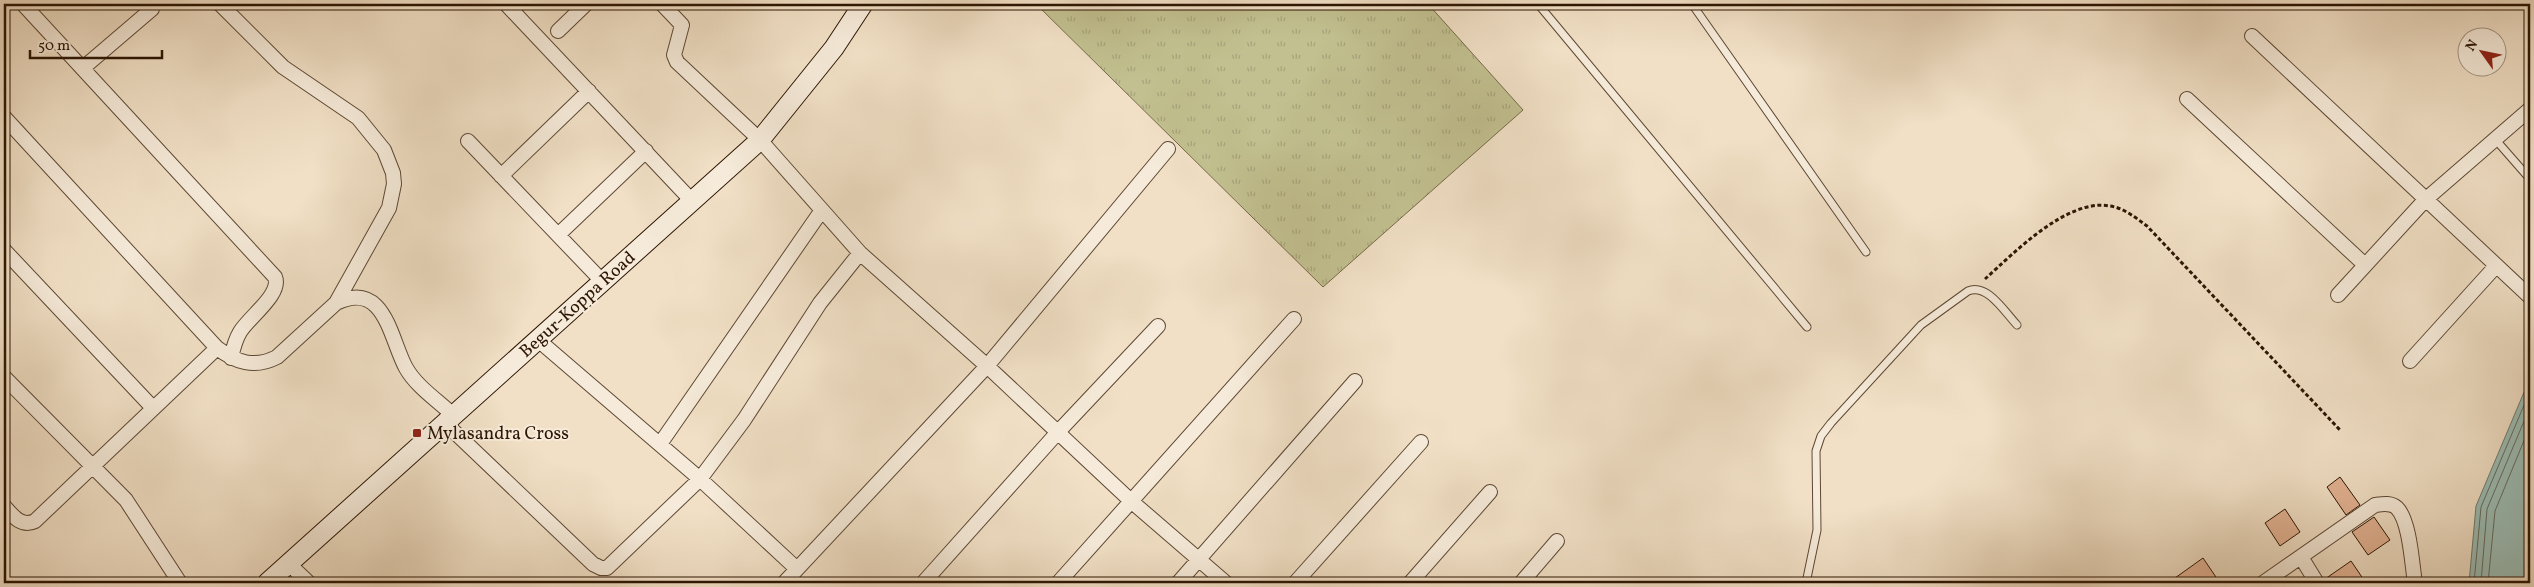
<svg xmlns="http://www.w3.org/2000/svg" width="2534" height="587" viewBox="0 0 2534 587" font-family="Vollkorn,serif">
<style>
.grass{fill:url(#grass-tufts);stroke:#776a4a}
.water{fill:#9bbdb6;stroke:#6f7a6e}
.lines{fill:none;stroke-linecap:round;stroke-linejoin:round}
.shore{stroke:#64695c;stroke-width:1}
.building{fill:#e3b394;stroke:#2c1503}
.lane-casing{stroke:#5d4834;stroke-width:9}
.street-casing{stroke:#5d4834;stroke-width:16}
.secondary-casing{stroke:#2c1503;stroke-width:21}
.path{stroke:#2c1503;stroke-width:3;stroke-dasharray:4 2.5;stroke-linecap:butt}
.lane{stroke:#f6ebda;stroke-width:7}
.street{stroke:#f6ebda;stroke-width:14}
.secondary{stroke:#f6ebda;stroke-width:19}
.poi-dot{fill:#8f2418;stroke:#f6ebda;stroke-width:2}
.labels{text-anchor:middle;stroke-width:4;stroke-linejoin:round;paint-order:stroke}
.street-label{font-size:18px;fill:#2c1503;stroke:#f6ebda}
.poi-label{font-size:18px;fill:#2c1503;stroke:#f6ebda;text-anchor:start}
</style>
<defs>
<pattern id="grass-tufts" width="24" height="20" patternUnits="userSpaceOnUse" patternTransform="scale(1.25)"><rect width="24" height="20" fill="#c2c090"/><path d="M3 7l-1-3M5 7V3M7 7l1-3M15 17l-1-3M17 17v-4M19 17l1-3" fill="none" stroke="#a7a47b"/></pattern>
</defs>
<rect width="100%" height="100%" fill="#f1e0c6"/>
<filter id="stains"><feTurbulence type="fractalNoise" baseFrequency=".004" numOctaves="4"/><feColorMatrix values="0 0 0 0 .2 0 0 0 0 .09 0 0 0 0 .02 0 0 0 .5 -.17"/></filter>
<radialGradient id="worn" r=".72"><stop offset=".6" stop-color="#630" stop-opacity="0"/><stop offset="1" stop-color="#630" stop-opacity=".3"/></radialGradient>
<path class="grass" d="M1036 4H1428L1523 110 1323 287Z"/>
<path class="water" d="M2530 378V583H2469L2476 506Z"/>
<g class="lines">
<path class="shore" d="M2474 583 2481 507 2530 391
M2481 583 2487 509 2530 407
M2488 583 2495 511 2530 426"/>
</g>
<path class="building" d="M2340 477 2360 505 2346 515 2327 487Z
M2285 509 2300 532 2280 546 2265 523Z
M2374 517 2390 540 2368 555 2352 532Z
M2203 558 2220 583H2168Z
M2351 561 2366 583H2326L2325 579Z"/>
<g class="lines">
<g class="lane-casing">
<path id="lane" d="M1538 4 1807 327
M1692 4 1866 252
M2495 139 2530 179
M1806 583 1817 530 1816 451 1821 436 1831 423 1921 325 1968 291C1987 283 2004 311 2017 325"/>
</g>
<g class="street-casing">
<path id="street" d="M23 4 275 277C282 294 249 317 240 332 235 340 233 349 231 358
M220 4 283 67 358 118 384 150 393 173 394 184 389 208 336 303
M506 4 692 201
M662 4 682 25 674 55 677 62 760 140 860 253 987 366 1131 501 1226 583
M558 31 586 4
M2252 36 2530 297
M83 68 152 9
M2187 99 2365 265
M4 117 217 348C236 362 254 369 277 357L336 303C385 279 390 339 406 368 416 386 437 400 453 415
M468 141 602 281
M501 176 589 91
M558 235 646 151
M4 250 153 408
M2338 295 2425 200 2530 109
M537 339 700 479 797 569
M2410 361 2496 266
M4 377 126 500 180 583
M444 422 593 564 601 568H607L700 479 744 420 820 303 860 253
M660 444 822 210
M4 506C12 515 21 528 35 521L217 348
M2301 557 2317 583
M289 564 309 583
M784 583 987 366 1168 149
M923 583 1058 432 1158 326
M1058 583 1294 319
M1178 583 1355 381
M1295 583 1421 442
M1410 583 1490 492
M1521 583 1557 541
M2263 583 2375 505C2382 504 2391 502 2397 508 2410 521 2412 565 2415 583"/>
</g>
<g class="secondary-casing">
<path id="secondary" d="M267 583 760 140 834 48 863 4"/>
</g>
<path class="path" d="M1985 279C2014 253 2067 198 2110 206 2124 208 2136 218 2147 226L2340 430"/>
<use href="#lane" class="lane"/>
<use href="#street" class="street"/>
<use href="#secondary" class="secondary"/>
</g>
<rect class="poi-dot" x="412" y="428" width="10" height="10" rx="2.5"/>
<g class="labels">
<g class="street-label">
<text transform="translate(577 304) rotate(-42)" y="6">Begur-Koppa Road</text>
</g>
<g class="poi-label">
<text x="427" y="439">Mylasandra Cross</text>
</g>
</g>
<rect width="2534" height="587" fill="none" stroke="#f1e0c6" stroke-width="20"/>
<rect x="5" y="5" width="2524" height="577" fill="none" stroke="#2c1503" stroke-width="2.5"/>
<rect x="10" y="10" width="2514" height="567" fill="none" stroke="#2c1503"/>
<g transform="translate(2482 52) rotate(303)"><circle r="24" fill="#f6ebda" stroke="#a59584"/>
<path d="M0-4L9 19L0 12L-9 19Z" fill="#8f2418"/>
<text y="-8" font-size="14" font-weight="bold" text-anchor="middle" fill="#2c1503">N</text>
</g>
<path d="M30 50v8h132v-8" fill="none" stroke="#2c1503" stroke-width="2.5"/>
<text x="38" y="50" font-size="15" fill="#2c1503" stroke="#f6ebda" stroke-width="4" paint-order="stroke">50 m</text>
<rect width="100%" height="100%" filter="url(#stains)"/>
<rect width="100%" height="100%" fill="url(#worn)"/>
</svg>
